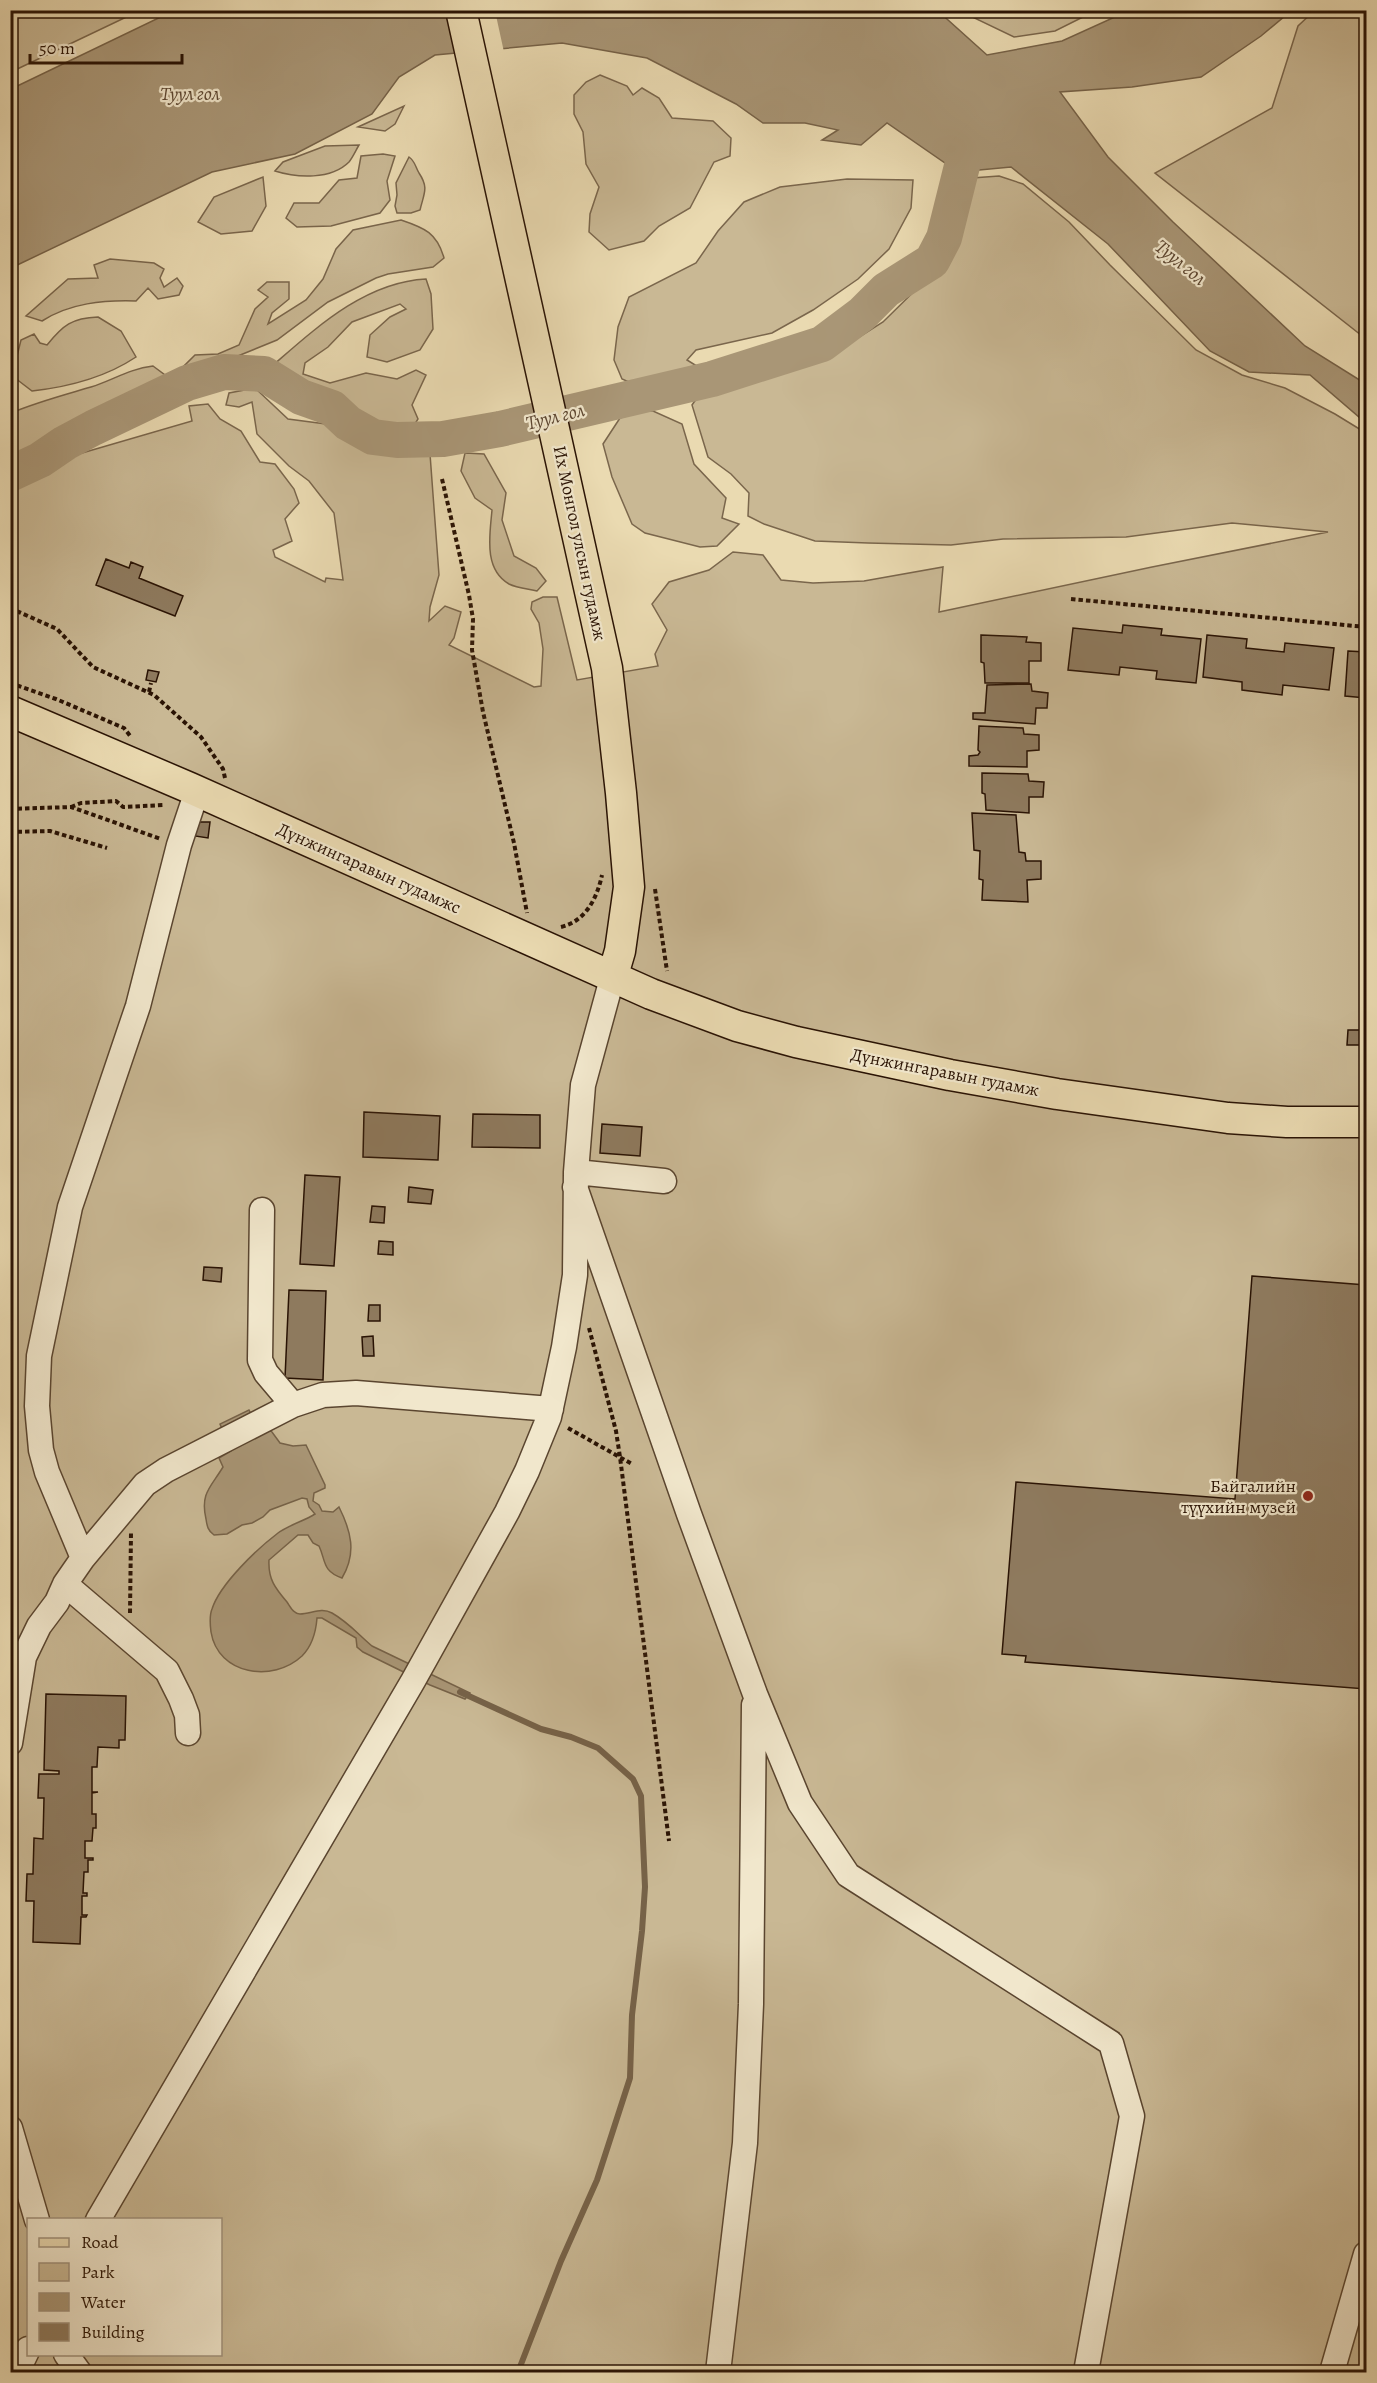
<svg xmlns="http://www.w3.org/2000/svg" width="1377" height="2383" viewBox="0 0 1377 2383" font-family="Alegreya,serif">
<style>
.green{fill:#c9b894;stroke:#7a664c;stroke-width:1.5;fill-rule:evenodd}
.water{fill:#a99676;stroke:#766248;stroke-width:1.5}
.pier{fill:#eadab1}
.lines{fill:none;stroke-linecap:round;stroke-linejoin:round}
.stream{stroke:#766248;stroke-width:6}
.river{stroke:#a99676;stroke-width:36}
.building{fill:#8e7a5e;stroke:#2a1304;stroke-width:1.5}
.minor-casing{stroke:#5a452f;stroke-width:27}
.major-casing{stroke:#2a1304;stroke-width:33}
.path{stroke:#2a1304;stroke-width:4;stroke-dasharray:4.5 3;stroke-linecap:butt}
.minor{stroke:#f1e7cc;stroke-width:24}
.major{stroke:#eadab1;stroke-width:30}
.poi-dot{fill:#8f2418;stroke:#f1e7cc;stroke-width:2}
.labels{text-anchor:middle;stroke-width:4.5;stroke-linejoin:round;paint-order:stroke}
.street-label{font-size:18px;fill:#2a1304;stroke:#f1e7cc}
.poi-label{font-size:18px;fill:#2a1304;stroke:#f1e7cc;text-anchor:end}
.water-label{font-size:20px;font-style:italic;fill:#5d4732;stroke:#f1e7cc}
</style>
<rect width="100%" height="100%" fill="#eadab1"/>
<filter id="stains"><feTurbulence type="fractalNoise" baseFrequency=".00333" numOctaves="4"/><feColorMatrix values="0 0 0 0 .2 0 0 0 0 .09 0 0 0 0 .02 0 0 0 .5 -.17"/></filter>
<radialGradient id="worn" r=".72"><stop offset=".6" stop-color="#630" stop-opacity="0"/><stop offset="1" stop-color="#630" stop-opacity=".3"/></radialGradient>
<path class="green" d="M11 10H139V11L11 72Z
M963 11V10L1095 11 1055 31 1014 37 964 13Z
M1314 11H1366V339L1155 173 1272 108 1298 26Z
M600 75 627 86 633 95 642 88 659 98 672 118 713 121 731 138 730 156 714 162 690 208 659 226 644 241 609 250 589 232 590 214 599 187 586 164 583 132 574 114V95L586 82Z
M404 106 395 124 385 131 358 127Z
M359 145C356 150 353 157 349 162 331 180 297 178 275 171L283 162 325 146Z
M383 154 395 156 387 181 390 200 380 213 331 226 297 227 286 218 294 203H319L339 180 357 178 361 156Z
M409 157C415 161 415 166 419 173 429 188 424 193 420 210L411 213H397L395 206 397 195 396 183Z
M999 176 1023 184 1069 222 1110 265 1196 350 1242 375 1285 388 1335 414 1366 433V2372H11V481L58 460 192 421 189 406 208 404 220 419 241 431 260 462 275 464 294 489 299 503 285 519 292 541 273 550 275 557 325 582 326 578 343 580 334 513 309 481 289 466 257 434 252 402 239 407 226 405 229 393 255 388 288 419 326 424 385 451 430 454 439 575 430 607 429 621 445 606 461 612 454 638 449 645 534 687 541 686 543 649 539 623 531 609 532 602 543 597H557L577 680 658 666 655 654 667 630 652 604 669 582 709 570 733 552 763 555 781 580 813 583 864 581 943 567 939 612 1152 567 1328 532 1232 523 1126 537 1003 539 951 545 868 543 815 541 764 524 748 516 749 493 731 474 708 457 692 405 699 395 765 375 820 362 883 322 952 254 967 210 972 178ZM28 2220H220V2354H28Z
M263 177 266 206 252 231 221 234 198 222 214 197Z
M847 179 913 180 911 208 889 249 858 279 813 310 772 333 696 350 687 360 705 371 692 381 679 383 638 386 622 379 614 360 618 327 629 297 696 263 718 231 744 202 780 187Z
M401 220C425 228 437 233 444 258L433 267 388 274 376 278 328 302 277 340 201 371 184 366 195 355 218 354 239 345 255 309 268 297 258 290 267 282H289V299L272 313 268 324 306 300 323 279 336 249 353 230Z
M110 259 154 263 164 269 160 278 164 287 177 278 183 286 179 295 158 299 148 288 136 301C103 300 70 303 42 321L26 316 68 279 98 278 94 265Z
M426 279 431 294 433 329 420 350 387 362 367 357 370 335 390 317 406 309 400 304 352 322 328 347 305 363 303 374 330 383 366 373 397 379 416 370 426 375 412 405 418 419 413 427 385 426 331 400 284 375 272 366C316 328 365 282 426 279Z
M98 317 121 331 136 357C106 377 68 387 32 391L15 378 17 356 21 340 34 334 40 343 47 345C63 325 72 318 98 317Z
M153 366 165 375 124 399 53 432 11 464V413C37 402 64 395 91 387 113 380 129 369 153 366Z
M642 411H653L682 424 694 464 726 498 722 518 739 524 717 546 700 547 645 533 632 524 612 477 603 444 620 418Z
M465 453 484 454 506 493 502 520 514 556 536 568 546 581 537 591C529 589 517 588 509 584 483 569 490 534 492 510L475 498 461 471Z"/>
<path class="water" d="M173 11H938L987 55 1062 41 1128 11H1291L1261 36 1201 77 1132 87 1060 92 1108 157 1173 222 1305 346 1366 384V423L1310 375 1249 372 1210 351 1108 244 1011 167 958 172 887 123 861 145 822 140 838 130 805 123H763L736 104 647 58 562 43 435 55 399 77 372 114 295 154 212 172 11 268V89Z
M249 1410 261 1434 269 1430 272 1432 280 1443 293 1446 306 1445 325 1485V1488L314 1493 313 1501 319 1505 322 1511 333 1512 339 1507C351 1531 357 1553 342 1578 322 1571 326 1561 319 1546L313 1543 308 1535H298L269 1560C268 1579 275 1588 287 1602 290 1606 293 1614 300 1614 311 1614 321 1607 332 1613 348 1622 359 1635 372 1646L470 1693 465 1699 430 1685 363 1652 357 1647 356 1638 322 1618H317C316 1631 312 1646 302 1656 273 1683 218 1675 211 1632 210 1624 209 1616 212 1609 220 1584 257 1549 278 1533 289 1525 304 1521 315 1514L309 1507 307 1499 302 1498 270 1510 263 1517 252 1523 242 1525 227 1534 214 1535C208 1531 207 1526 206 1519 200 1493 211 1487 223 1467L219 1458 231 1451 220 1424Z"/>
<path class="pier" d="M446 11H495L504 52 456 56Z"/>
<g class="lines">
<path class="stream" d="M460 1692 541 1729 571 1737 598 1748 633 1779 641 1796 645 1887 642 1931 632 2015 630 2078 597 2180 561 2261 518 2372"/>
<path class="river" d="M10 474 40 460 65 443 93 428 187 383 224 372 264 374 301 397 332 408 348 423 373 437 397 440 443 439 500 429 712 379 822 344 862 314 886 290 932 261 944 238 965 154 987 130"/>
</g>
<path class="building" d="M106 559 129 568 131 562 143 567 139 578 183 596 175 616 96 585Z
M1123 625 1162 629 1161 635 1201 639 1196 683 1156 679 1157 671 1120 667 1119 675 1068 670 1073 628 1122 633Z
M981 635 1027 637 1026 642 1041 643V661H1029V683H985L984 663 981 662Z
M1207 635 1247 639 1246 648 1284 652 1285 643 1334 648 1329 690 1283 685 1282 695 1242 690V682L1203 677Z
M1348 651 1366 652V698L1345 696Z
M148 670 159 672 156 682 146 680Z
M1031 684 1032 691 1048 693 1047 708H1036L1035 724 973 719V713H985L987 685Z
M979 726 1023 728 1024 734 1039 735V750L1027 751V767L969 766V756L978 755 980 752 978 750Z
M982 773 1028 774 1029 781 1044 782 1043 797H1029V813L986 810 985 794 982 793Z
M972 813 1016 815 1019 852 1025 853 1026 861H1041V879L1027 880 1028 902 982 900 983 880 979 879 980 851 974 850Z
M198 822H210L208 838 195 836Z
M1348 1030H1361V1045H1347Z
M364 1112 440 1116 438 1160 363 1157Z
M473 1114 540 1115V1148L472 1147Z
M602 1124 642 1127 640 1156 600 1153Z
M305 1175 340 1177 334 1266 300 1264Z
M409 1187 433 1190 431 1204 408 1202Z
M372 1206 385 1207 384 1223 370 1222Z
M379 1241 393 1242V1255L378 1254Z
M204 1267 222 1268 221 1282 203 1280Z
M1252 1276 1366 1285V1689L1025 1662 1026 1656 1002 1654 1016 1482 1235 1499Z
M289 1290 326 1291 323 1380 285 1378Z
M369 1305H380V1321H368Z
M373 1336 374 1356H363L362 1337Z
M46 1694 126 1696 125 1740H119V1748L98 1747 97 1767H92V1792H98L92 1793V1814H96V1828H93L92 1841H85V1858H93V1860H88V1872H84L83 1893H87V1896H82V1915H87L86 1917H81L80 1944 33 1942 34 1901H26L27 1874H33L34 1838 43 1839 44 1798H38L39 1774H59V1771L44 1770Z"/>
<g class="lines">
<g class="minor-casing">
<path id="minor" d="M576 1172 664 1181
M575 1187 689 1514 755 1694 800 1803 848 1875 1111 2043 1132 2116 1086 2372
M262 1210 260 1360 266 1373 293 1405
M83 1558 47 1472 41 1450 37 1406 39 1356 70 1207 138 1006 179 845 197 791
M65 1584 167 1671 181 1699 187 1715 188 1733
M10 1743 24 1657 39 1626 57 1602 65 1584 83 1558 145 1484 166 1470 293 1405 323 1395 356 1393 551 1409
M10 2128 37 2220
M98 2220 413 1681 507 1512 527 1471 549 1417 564 1347 575 1275 576 1172 583 1085 613 975
M66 2354 79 2372
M17 2372 28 2349
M718 2372 745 2143 751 2004 754 1705
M1332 2372 1366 2254"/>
</g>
<g class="major-casing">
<path id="major" d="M461 10 607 668 621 793 629 887 620 951 613 975
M10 711 190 788 651 994 737 1026 796 1042 950 1075 1057 1094 1228 1118 1287 1122H1366"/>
</g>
<path class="path" d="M442 479 469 595 473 619 472 650 483 712 514 843 527 913
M1071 599 1366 627
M10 608 57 629 93 667 154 695 201 737 223 769 225 778
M10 683 56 699 124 728 131 737
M149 692 151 683
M71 807 81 803 116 801 123 807 163 805
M10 809 71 807 161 839
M10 832 50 831 107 848
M655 889 667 971
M561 927C586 921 597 898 602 875
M589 1328 616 1431 620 1457 669 1841
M568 1428 632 1464
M130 1613 131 1533"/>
<use href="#minor" class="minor"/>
<use href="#major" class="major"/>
</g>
<circle class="poi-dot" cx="1308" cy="1496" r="6"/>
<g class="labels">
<g class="street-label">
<text transform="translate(580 543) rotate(78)" y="6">Их Монгол улсын гудамж</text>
<text transform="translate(369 868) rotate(24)" y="6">Дүнжингаравын гудамжс</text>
<text transform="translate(945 1072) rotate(11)" y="6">Дүнжингаравын гудамж</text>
</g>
<g class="poi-label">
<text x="1296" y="1492">Байгалийн<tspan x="1296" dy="21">түүхийн музей</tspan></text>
</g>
<g class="water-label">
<text x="190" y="100">Туул гол</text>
<text transform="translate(1181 262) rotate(39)" y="7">Туул гол</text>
<text transform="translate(555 416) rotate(-14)" y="7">Туул гол</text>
</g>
</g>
<rect width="1377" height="2383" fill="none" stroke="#eadab1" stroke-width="36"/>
<rect x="12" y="12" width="1353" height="2359" fill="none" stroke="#2a1304" stroke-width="3"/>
<rect x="18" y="18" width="1341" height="2347" fill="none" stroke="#2a1304" stroke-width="1.5"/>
<rect x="27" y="2218" width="195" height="138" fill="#f1e7cc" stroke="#a1927c" stroke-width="1.5"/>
<rect x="39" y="2238" width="30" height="9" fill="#eadab1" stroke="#a1927c" stroke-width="1.5"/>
<text x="81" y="2248" font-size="18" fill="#2a1304">Road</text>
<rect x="39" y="2263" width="30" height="18" fill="#c9b894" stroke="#a1927c" stroke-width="1.5"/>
<text x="81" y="2278" font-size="18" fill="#2a1304">Park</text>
<rect x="39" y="2293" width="30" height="18" fill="#a99676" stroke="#a1927c" stroke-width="1.5"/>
<text x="81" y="2308" font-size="18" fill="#2a1304">Water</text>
<rect x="39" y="2323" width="30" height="18" fill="#8e7a5e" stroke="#a1927c" stroke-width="1.5"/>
<text x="81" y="2338" font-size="18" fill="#2a1304">Building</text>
<path d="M30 54v9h152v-9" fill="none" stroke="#2a1304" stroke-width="3"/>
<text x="39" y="54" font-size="18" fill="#2a1304" stroke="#f1e7cc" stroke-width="4.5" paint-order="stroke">50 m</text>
<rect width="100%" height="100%" filter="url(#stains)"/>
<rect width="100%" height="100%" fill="url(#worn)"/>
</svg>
